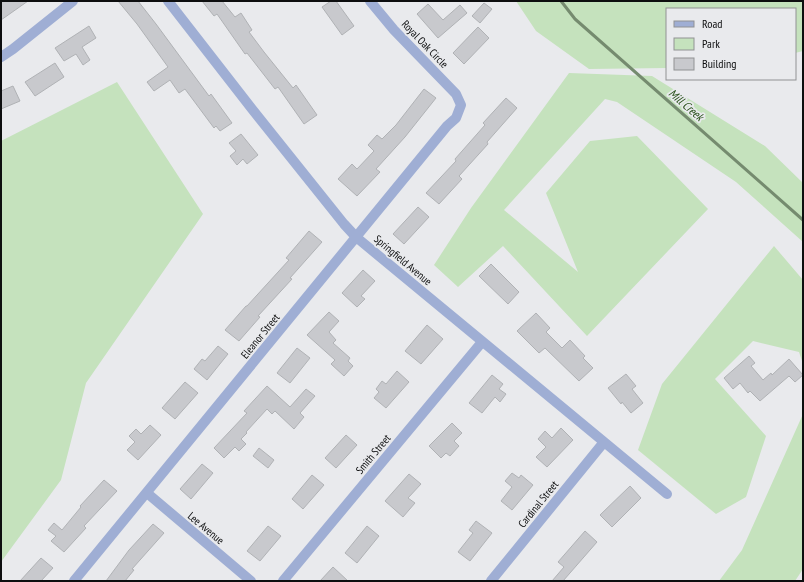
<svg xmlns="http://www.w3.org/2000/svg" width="804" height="582" viewBox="0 0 804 582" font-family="'PT Sans Narrow',sans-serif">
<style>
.green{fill:#c5e2bd}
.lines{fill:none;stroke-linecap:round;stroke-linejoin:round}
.stream{stroke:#758b6f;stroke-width:3}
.building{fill:#c8c9cd;stroke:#b0b2b5}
.street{stroke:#9faed4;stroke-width:10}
.labels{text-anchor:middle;stroke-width:3.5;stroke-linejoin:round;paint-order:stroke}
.street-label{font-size:11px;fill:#0d0e0f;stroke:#e9eaed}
.water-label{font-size:12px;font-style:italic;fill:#275019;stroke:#e9eaed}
</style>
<rect width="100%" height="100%" fill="#e9eaed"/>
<path class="green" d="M516 1H803V51L795 53V9H667V68L589 69 536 31Z
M569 73 652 76 765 146 803 183V242L736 182 617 102 605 99 504 210 578 272 546 193 590 141 637 136 708 209 587 336 503 246 458 287 434 265 471 208Z
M117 82 203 214 86 383 61 480 1 562V141Z
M774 246 803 280V364L799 352 753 341 715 379 766 436 746 497 716 514 638 450 662 384Z
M803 414V569L795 581H719L742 550Z"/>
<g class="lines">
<path class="stream" d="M561 1 575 19 803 220"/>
</g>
<path class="building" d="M1 1H28L1 20Z
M118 1H138L156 24 209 96 211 94 232 123 220 131 216 126 214 128 185 89 179 93 170 80 154 91 147 82 168 67 137 24Z
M202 1H222L235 17 241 13 252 30 249 32 264 52 293 88 296 85 317 115 304 124 278 87 275 89 247 53 245 54 217 14 214 16Z
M331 1H336L354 26 342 35 322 7Z
M484 3 492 9 480 23 472 16Z
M428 4 443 20 460 5 467 13 438 38 417 14Z
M89 26 96 38 82 47 90 60 83 65 76 54 64 61 55 48Z
M478 27 489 38 464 64 453 53Z
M55 63 64 77 35 96 25 82Z
M13 86 20 101 1 109V91Z
M424 89 436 98 405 137 376 169 380 172 357 196 338 179 352 164 357 169 374 151 368 145 377 135 382 139 396 125Z
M506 98 517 108 487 142 488 144 459 176 462 179 439 204 426 193 456 161 455 159 485 125 483 123Z
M241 134 258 155 247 164 243 159 237 165 230 156 236 151 229 143Z
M418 207 429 217 404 244 393 234Z
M309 231 322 242 290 278 292 279 258 316 260 317 239 341 225 330 246 306H247L289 260 286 258Z
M491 264 519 292 508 304 479 276Z
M363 270 375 281 361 296 365 299 357 307 342 293Z
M329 312 339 321 329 332 336 340 333 343 350 358 348 361 353 366 344 376 331 364 335 360 307 335Z
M536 313 550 328 546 332 562 348 570 340 585 356 583 358 593 368 579 381 545 348 539 353 517 331Z
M427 325 443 339 421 364 405 351Z
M218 346 228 354 207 380 194 369 202 359 205 361Z
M297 348 310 358 290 383 277 373Z
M749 356 755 363 751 366 763 380 771 373 772 375 789 359 803 375 795 382 789 376 760 401 750 391 748 393 740 383 733 389 724 378Z
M397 371 409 382 386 408 374 398 379 392 376 389 382 381 386 384Z
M626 374 636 386 632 389 643 403 631 413 622 402 621 404 608 388Z
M492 375 503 384 499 389 506 394 500 402 495 397 482 413 469 403Z
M185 382 198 393 175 419 162 408Z
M267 386 290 407 306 389 315 396 300 413 304 417 294 429 275 411 272 414 267 409 246 432 247 433 241 439 246 444 239 451 235 447 224 458 214 448 247 413 244 411Z
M452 423 462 433 454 441 459 446 450 456 446 453 441 458 429 446Z
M150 425 161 435 138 460 127 450 135 442 129 436 136 429 141 434Z
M561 428 573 440 547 467 536 457 546 447 538 439 545 431 552 438Z
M346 435 357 445 336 468 325 458Z
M259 448 274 460 268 468 253 456Z
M202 464 213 473 191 499 180 489Z
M512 473 519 478 521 475 533 485 512 510 501 501 512 487 505 481Z
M409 474 421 484 408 498 415 503 403 517 385 501Z
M312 475 324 485 303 509 292 499Z
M104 480 117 491 84 526 86 528 64 552 51 541 56 536 48 530 54 523 62 530 81 507 80 506Z
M630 486 641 498 612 527 600 515Z
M476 521 492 533 470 561 458 552 473 533 469 530Z
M153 524 164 533 132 569 134 570 125 581H106L129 550Z
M268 526 281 536 260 561 247 551Z
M367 526 379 536 357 563 345 553Z
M585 531 597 542 563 581H552L564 567 558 562Z
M41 558 53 568 41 581H20Z
M333 567 348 581H320Z"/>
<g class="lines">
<path class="street" d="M168 1 252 109 344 224 356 237 667 494
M1 57 13 49 73 1
M147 493 251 581
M74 581 447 126 456 118 461 105 456 94 394 30 370 1
M283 581 482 342
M491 581 604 442"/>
</g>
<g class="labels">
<g class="street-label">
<text transform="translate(425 44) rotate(46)" y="4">Royal Oak Circle</text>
<text transform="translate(403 260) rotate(40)" y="4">Springfield Avenue</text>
<text transform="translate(260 336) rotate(-51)" y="4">Eleanor Street</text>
<text transform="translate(373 454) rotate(-50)" y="4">Smith Street</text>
<text transform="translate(538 504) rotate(-51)" y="4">Cardinal Street</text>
<text transform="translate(206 528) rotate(40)" y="4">Lee Avenue</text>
</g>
<g class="water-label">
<text transform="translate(686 105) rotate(41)" y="4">Mill Creek</text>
</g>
</g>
<rect width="804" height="582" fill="none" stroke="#0d0e0f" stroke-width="4"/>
<rect x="666" y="8" width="130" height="72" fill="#e9eaed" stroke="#919294"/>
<rect x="674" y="21" width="20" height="6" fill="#9faed4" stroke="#919294"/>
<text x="702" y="28" font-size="12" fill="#0d0e0f">Road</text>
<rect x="674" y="38" width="20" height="12" fill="#c5e2bd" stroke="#919294"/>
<text x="702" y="48" font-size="12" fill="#0d0e0f">Park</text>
<rect x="674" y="58" width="20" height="12" fill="#c8c9cd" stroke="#919294"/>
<text x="702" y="68" font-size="12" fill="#0d0e0f">Building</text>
</svg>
